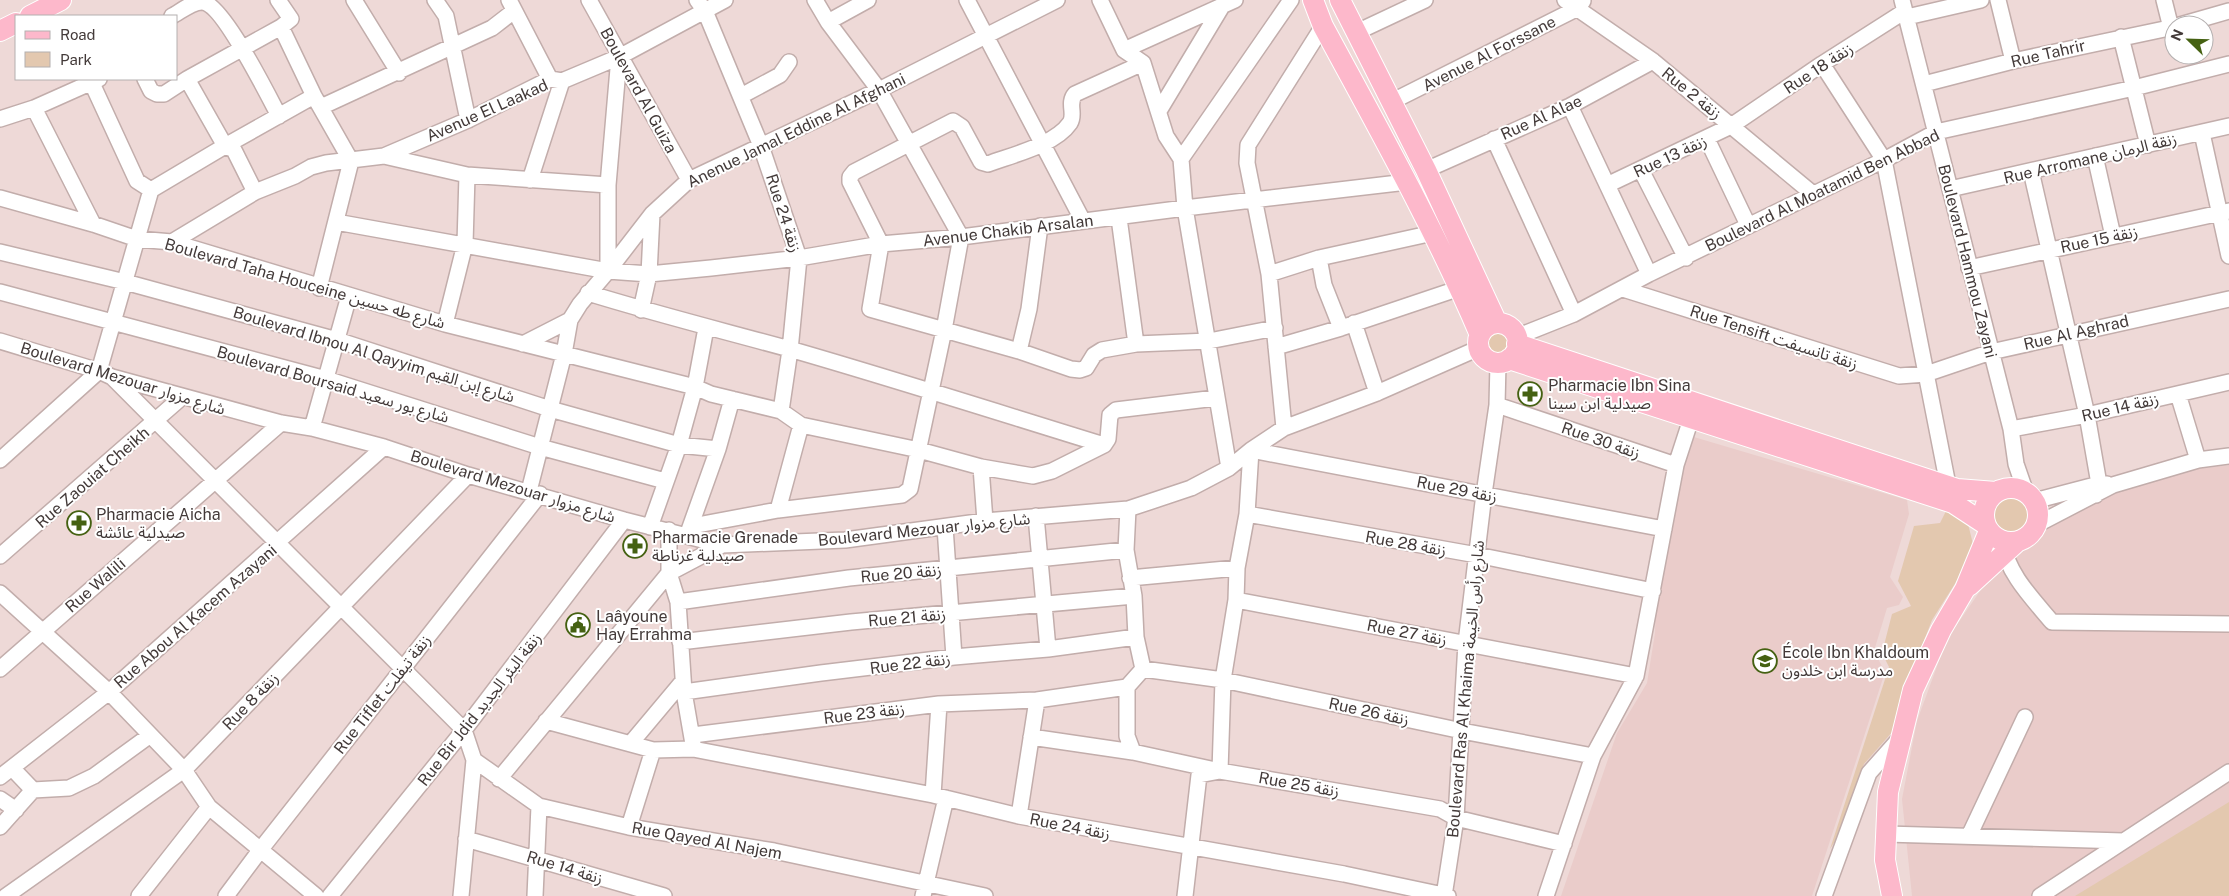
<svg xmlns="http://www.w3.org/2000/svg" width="2229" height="896" viewBox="0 0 2229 896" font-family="'Public Sans','Noto Sans Arabic',sans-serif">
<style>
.built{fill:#eaccca}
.green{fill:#e3c8af}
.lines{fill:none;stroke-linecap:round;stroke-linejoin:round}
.minor-casing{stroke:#c2adab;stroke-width:18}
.major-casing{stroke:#fff;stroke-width:22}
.minor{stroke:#fff;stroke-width:15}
.major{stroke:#fdb8cb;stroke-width:20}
.labels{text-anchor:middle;stroke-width:4;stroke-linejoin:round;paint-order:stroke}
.street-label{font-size:16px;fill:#433a39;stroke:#fff}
.poi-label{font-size:16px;fill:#433a39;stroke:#fff;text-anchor:start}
</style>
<rect width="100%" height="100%" fill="#eed9d7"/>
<path class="built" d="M1687 435 1907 500 1909 514 1890 577 1903 597 1899 605 1887 608 1874 651 1885 672 1812 896H1561L1617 733 1647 683 1655 633 1657 565Z
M2229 465V896H1912L1902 799 1917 721 1947 639 1996 568 2057 520 2119 491 2191 470Z"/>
<path class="green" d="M1484 342a14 14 0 1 1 28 0a14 14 0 1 1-28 0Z
M1992 516a19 19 0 1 1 38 0a19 19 0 1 1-38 0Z
M1946 511 1968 524 1975 552 1932 620 1903 695 1894 730 1864 764 1839 835 1830 849 1889 667 1882 653 1892 614 1911 606 1898 581 1914 526 1940 523Z
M2229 802V896H2075Z"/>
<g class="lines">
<g class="minor-casing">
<path id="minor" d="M278 0 291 19 281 27 314 96 351 161 319 288
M354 0 399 73
M435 0 446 16 468 120
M509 0 550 79
M589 0 689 180
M697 0 705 11 761 146 799 258 790 350 781 411
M967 0 1083 221
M1100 0 1124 50 1143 63 1166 136 1181 159 1185 208 1229 468
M1565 0 1653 61 1813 194
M1902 0 2011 429 2016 464 2026 493
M1998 0 2013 61
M2164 0 2171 28
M172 16C180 12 193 1 203 2 223 5 268 95 279 116
M1907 17 1981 0
M828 22 868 0
M2180 25 2229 11
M1357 32 1425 0
M2121 37 2148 145
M1124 50 1235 0
M1143 63 1075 94C1067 103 1076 114 1070 123 1055 145 1012 155 988 164L981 162 962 127 953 121 854 172 850 177V182L881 244 870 309 1019 351 1071 369 1080 370 1086 368 1094 355 1102 350 1136 344 1209 341 1275 328
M1822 64 1884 160 1948 485
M90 79 137 181 151 190
M145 79 151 91 157 94H164L187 79 281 27
M187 79 225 146 234 150 255 192
M1924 84 2013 61 2174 27
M741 96 780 75 789 62
M1391 102 1578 8 1583 1
M1570 106 1649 274
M321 107 492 28 514 11
M34 108 93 224
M1159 111 1221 8
M0 119 34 108 99 79
M2202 133 2229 256
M1494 139 1574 314
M1707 139 1748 225
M384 156 468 120 550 79 562 81 619 57 725 0
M2095 156 2113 236
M1181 159 1291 0
M1426 170 1570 106 1653 61
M1641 170 1686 258
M2031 171 2087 415 2099 484 2096 495
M530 180 562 81
M1607 185 1731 126 1822 64 1905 11
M1950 189 2229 126
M0 198 93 224 137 239 172 242 445 324 695 387 711 394 781 411 801 425 919 450 981 467 1033 476 1052 471 1104 445 1108 439 1110 415 1116 410 1216 398
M1119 218 1136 344
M336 222 608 271 649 274 711 268 799 258 881 244 961 237 1185 208 1407 182
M172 242 255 192 295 176 311 167 326 163 384 156 467 175 608 185
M0 252 125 282 337 340 550 409 679 445 718 449
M1319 258 1324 285 1341 328
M1969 268 2229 211
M608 271V185L619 57
M1269 274 1319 258 1433 233
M1623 289 1899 376 1926 374 1991 352 2229 299
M0 292 326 379 540 447 665 481
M588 293C656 314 724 331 793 350 897 380 1000 413 1104 445
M641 310 649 274 652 214
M1354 323 1377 393
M445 324 465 244 467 175
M1516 337 1574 314 1649 274 1884 160 1936 132 2134 88 2229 64
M0 341 99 371 112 377 281 423 312 428 384 447 468 475 624 520 722 545 845 540 985 521 1128 509 1191 488 1229 468 1251 450 1284 428 1377 393 1479 348
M523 344 570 320
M1276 347 1341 328 1460 288
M1019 351 1029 309 1040 226
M113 378 464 730 474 760 539 806 629 827 774 851 985 896
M2178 394 2198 460
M1497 405 1676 465
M312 428 349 296
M1284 428 1269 274 1247 163 1248 145 1323 26
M2011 429 2087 415 2229 382
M0 460 99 371 151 190 225 146 314 96
M981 467 985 521
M529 491 564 354 570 320 580 304 608 271 652 214 689 180 879 90 1057 0
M2034 501 2099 484H2107
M1128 509 1126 550 1134 596 1136 637 1143 669 1127 687V736L1133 752
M778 510 801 425
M1247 514 1477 555 1653 591
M1036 516 1048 649
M2036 525 2113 485 2198 460 2229 456
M692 526 778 510 902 495 910 489 944 330 961 237 879 90 828 22 815 0
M650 527 679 445 695 387 706 328
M945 527 954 657
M669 530V573L678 602 684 692 693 744
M688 533 718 449 732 399
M2002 541C2007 573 2031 597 2052 622L2229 624
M0 556 182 397
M1130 578 1237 568
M0 593 109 692 184 770 209 807 316 896
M1236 600 1636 676
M678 602 849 578 1126 550
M680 642 851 622 1134 596
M0 669 281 423
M1143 669 1223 680 1462 731 1593 756
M684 692 821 673 954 657 1048 649 1136 637
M546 721 653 750 693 749 933 795 1019 816 1344 874 1448 896
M693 735 939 704 1037 700
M1031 737 1133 752 1220 771 1440 809 1456 818 1564 844
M631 743 683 681
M12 768 33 790
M0 777 109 692 384 447
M499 779 669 573 722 545
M933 795 939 704
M0 799 16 810
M1019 816 1037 700 1127 687
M0 827 33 790 69 788 94 776 149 736
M629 827 653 750
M1886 834 2123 841
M1969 836 2025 717
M466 839 664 896
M6 896 184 770 468 475
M139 896 209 807
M226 896 261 849 540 494
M330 896 464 730 624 520
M461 896 474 760
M535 896 539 806
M923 896 946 798
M1185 896 1199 775 1220 771 1223 680 1236 600 1237 568 1247 514 1251 450 1664 529
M1444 896 1456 818 1466 643 1484 494 1497 405 1498 363
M1546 896 1593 756 1636 676 1676 465 1691 419
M1824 896 1869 773 1901 737
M2040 896 2229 772"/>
</g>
<g class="major-casing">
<path id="major" d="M1313 0 1323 26C1378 128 1435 229 1480 335
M1340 0 1426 170 1497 323
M30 16 61 0
M0 31 16 23
M1478 343a20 20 0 1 1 40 0a20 20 0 1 1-40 0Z
M1517 344 1957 489 1996 492
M1509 359 1953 503 1985 524
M1984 515a27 27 0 1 1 54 0a27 27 0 1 1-54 0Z
M1969 586 2017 542
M1892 896 1885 860 1888 792 1913 690 1941 630 1965 589 1989 531"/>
</g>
<use href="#minor" class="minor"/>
<use href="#major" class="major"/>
</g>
<defs>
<g id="pharmacy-ring" transform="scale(1.25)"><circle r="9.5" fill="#fff" stroke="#456112" stroke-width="1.5"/><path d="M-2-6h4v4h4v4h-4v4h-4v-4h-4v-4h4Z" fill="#456112"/></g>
<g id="civic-ring" transform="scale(1.25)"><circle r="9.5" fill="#fff" stroke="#456112" stroke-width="1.5"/><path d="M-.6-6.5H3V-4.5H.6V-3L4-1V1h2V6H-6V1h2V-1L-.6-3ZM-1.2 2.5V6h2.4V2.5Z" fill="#456112"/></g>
<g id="school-ring" transform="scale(1.25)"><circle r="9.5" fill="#fff" stroke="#456112" stroke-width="1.5"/><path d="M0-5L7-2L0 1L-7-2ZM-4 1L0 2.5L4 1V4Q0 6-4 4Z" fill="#456112"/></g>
</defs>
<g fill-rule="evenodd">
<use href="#pharmacy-ring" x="1530" y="394"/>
<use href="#pharmacy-ring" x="79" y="523"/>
<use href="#pharmacy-ring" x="635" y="546"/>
<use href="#civic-ring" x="578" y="625"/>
<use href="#school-ring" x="1765" y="661"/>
</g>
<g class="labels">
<g class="street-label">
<text transform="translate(1489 53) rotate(-27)" y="6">Avenue Al Forssane</text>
<text transform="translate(2048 53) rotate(-13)" y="6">Rue Tahrir</text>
<text transform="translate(1818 68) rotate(-33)" y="6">Rue 18 زنقة</text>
<text transform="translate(639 90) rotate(61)" y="6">Boulevard Al Guiza</text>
<text transform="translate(1692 93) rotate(39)" y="6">Rue 2 زنقة</text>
<text transform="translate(487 110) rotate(-24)" y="6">Avenue El Laakad</text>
<text transform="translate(1541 117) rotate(-24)" y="6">Rue Al Alae</text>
<text transform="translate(796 130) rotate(-26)" y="6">Anenue Jamal Eddine Al Afghani</text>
<text transform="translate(1670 156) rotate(-25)" y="6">Rue 13 زنقة</text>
<text transform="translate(2090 158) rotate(-13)" y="6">Rue Arromane زنقة الرمان</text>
<text transform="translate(1822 190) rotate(-26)" y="6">Boulevard Al Moatamid Ben Abbad</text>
<text transform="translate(784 213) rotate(72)" y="6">Rue 24 زنقة</text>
<text transform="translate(1008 230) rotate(-7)" y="6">Avenue Chakib Arsalan</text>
<text transform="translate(2099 239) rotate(-12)" y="6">Rue 15 زنقة</text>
<text transform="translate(1968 261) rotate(76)" y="6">Boulevard Hammou Zayani</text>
<text transform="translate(305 283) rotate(16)" y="6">Boulevard Taha Houceine شارع طه حسين</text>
<text transform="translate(2076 332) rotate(-13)" y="6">Rue Al Aghrad</text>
<text transform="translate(1774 337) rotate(18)" y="6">Rue Tensift زنقة تانسيفت</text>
<text transform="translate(374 354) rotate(17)" y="6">Boulevard Ibnou Al Qayyim شارع إبن القيم</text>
<text transform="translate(123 378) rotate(17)" y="6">Boulevard Mezouar شارع مزوار</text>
<text transform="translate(333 384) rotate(16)" y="6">Boulevard Boursaid شارع بور سعيد</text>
<text transform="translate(2120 407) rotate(-13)" y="6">Rue 14 زنقة</text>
<text transform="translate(1601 440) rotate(19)" y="6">Rue 30 زنقة</text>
<text transform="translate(92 477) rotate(-41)" y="6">Rue Zaouiat Cheikh</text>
<text transform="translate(513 486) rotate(17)" y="6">Boulevard Mezouar شارع مزوار</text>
<text transform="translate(1457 489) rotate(11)" y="6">Rue 29 زنقة</text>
<text transform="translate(924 529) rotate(-6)" y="6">Boulevard Mezouar شارع مزوار</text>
<text transform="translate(1406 543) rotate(10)" y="6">Rue 28 زنقة</text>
<text transform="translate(901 573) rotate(-5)" y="6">Rue 20 زنقة</text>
<text transform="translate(95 585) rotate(-41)" y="6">Rue Walili</text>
<text transform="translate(195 616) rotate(-41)" y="6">Rue Abou Al Kacem Azayani</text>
<text transform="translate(907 617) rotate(-5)" y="6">Rue 21 زنقة</text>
<text transform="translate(1407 632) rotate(11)" y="6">Rue 27 زنقة</text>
<text transform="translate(910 663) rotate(-7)" y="6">Rue 22 زنقة</text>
<text transform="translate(1465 689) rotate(-85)" y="6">Boulevard Ras Al Khaima شارع رأس الخيمة</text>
<text transform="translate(382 694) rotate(-52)" y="6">Rue Tiflet زنقة تيفلت</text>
<text transform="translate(250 701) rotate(-46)" y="6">Rue 8 زنقة</text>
<text transform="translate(479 709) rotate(-52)" y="6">Rue Bir Jdid زنقة البئر الجديد</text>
<text transform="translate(1369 711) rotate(12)" y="6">Rue 26 زنقة</text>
<text transform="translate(864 713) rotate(-7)" y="6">Rue 23 زنقة</text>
<text transform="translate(1299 784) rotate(10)" y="6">Rue 25 زنقة</text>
<text transform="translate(1070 826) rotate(11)" y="6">Rue 24 زنقة</text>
<text transform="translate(707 840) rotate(10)" y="6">Rue Qayed Al Najem</text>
<text transform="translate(565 867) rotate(17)" y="6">Rue 14 زنقة</text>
</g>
<g class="poi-label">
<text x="1548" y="391">Pharmacie Ibn Sina<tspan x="1548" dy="18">صيدلية ابن سينا</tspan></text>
<text x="96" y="520">Pharmacie Aicha<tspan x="96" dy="18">صيدلية عائشة</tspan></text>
<text x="652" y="543">Pharmacie Grenade<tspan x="652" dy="18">صيدلية غرناطة</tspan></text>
<text x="596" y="622">Laâyoune<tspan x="596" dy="18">Hay Errahma</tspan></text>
<text x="1782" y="658">École Ibn Khaldoum<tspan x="1782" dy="18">مدرسة ابن خلدون</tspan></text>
</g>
</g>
<rect x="15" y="15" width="162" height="65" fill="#ffffff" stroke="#b4b0b0"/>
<rect x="25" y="31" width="25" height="8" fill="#fdb8cb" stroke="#b4b0b0"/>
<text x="60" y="40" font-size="15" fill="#433a39">Road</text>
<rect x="25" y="52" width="25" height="15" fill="#e3c8af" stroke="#b4b0b0"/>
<text x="60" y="65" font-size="15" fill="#433a39">Park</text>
<g transform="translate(2189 40) rotate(293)"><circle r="24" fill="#ffffff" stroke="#b4b0b0"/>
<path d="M0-4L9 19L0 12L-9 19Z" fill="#456112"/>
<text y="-8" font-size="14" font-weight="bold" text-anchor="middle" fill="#433a39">N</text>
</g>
</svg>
